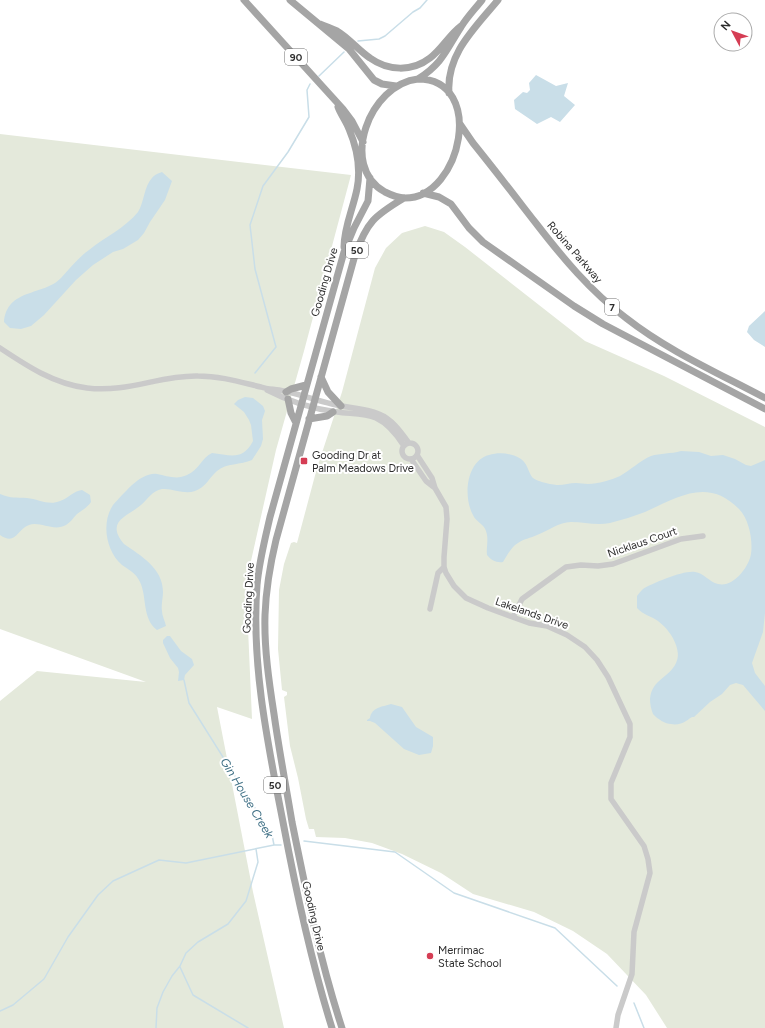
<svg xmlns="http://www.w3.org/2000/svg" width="765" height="1028" viewBox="0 0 765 1028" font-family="Figtree,sans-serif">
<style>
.green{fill:#e4e9db}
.water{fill:#c9dee8}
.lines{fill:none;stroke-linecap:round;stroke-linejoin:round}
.stream{stroke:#c9dee8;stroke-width:1.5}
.minor{stroke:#cacaca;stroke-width:5.5}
.major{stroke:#a5a5a5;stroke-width:7}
.poi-dot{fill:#d53d54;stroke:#fff;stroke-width:1.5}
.labels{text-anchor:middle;stroke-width:4;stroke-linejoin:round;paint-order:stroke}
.shield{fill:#fff;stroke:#6c6c6c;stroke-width:1}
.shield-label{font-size:10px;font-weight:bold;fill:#2d2d2d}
.street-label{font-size:11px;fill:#2d2d2d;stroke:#fff}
.poi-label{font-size:11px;fill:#2d2d2d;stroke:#fff;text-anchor:start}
.water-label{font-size:12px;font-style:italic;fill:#427287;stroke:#fff}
</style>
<rect width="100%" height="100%" fill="#fff"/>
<path class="green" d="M0 134 351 175 304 351 276 450 246 583 252 719 217 707 253 892 284 1028H0V701L37 671 146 682 0 629Z
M425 226 444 232 465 247 585 341 664 376 765 427V1028H667L646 995 607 954 573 931 534 912 473 894 441 873 402 854 372 843 345 838 316 837 314 829H309L306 819 298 778 290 746 284 697 287 695V692L282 690 278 649 279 590 284 564 291 543 294 542 297 543 317 468 342 392 375 268 386 248 402 233Z"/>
<path class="water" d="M536 75 556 86 568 83 564 96 575 105 560 122 551 117 537 124 515 109 514 100 523 92 527 93 530 90 529 83Z
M162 172 172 181 165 200 150 222 144 233 138 240 123 249 113 252 93 265 76 280 44 315 31 326 21 329 10 328 4 322C7 288 44 296 61 278 70 268 79 257 89 250 105 237 125 228 138 212 144 203 144 186 152 178 154 175 159 173 162 172Z
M765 311V347L754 340 747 332 749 326Z
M245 397 253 398 263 406 265 411 262 420 263 439 261 446 252 460C241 465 226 463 217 471 209 478 206 487 195 491 184 495 173 488 162 489 152 491 148 499 141 505 127 517 105 521 124 544 141 556 163 568 163 592 163 598 161 605 162 611 162 616 165 621 166 626L157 630C142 619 147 596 140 582 136 573 129 570 122 565 106 551 101 523 113 505 124 494 140 472 157 474 167 476 177 480 187 475 199 470 202 457 212 453 230 455 243 461 253 441L251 425 249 420 244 412 234 404 238 400Z
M681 451 699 452 711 456 723 455 735 459 746 465 751 466 765 460V613L763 632 752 663 755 673 765 686V711L743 685 736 683 730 685 722 694 710 702 694 717C690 717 690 719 686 721 682 724 676 725 671 724 666 724 657 719 653 714 651 709 650 704 650 699 652 679 669 678 676 663 679 657 678 651 676 645 673 636 666 627 658 621 651 616 643 615 637 608V596C639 593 641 591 643 589 653 583 684 570 695 572 704 573 709 582 718 584 733 588 749 567 751 554 753 540 749 519 739 509 708 477 678 497 645 512 634 516 622 520 610 523 597 526 584 522 571 522 559 522 548 531 537 535 531 538 523 539 518 543 511 547 507 556 503 562 496 563 491 560 487 555 486 548 489 539 486 531 484 524 476 522 473 515 463 497 466 461 489 455 499 452 512 453 521 459 527 463 528 471 532 477 535 481 552 485 558 485 564 485 570 483 576 483 580 483 584 484 588 484 598 484 611 480 620 476 631 470 639 461 651 456 660 453 671 454 681 451Z
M82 490 90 495 91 502C87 508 82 510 77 514 73 518 71 522 66 525 54 532 40 521 29 525 17 529 16 546 0 535V494C12 499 15 497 27 498 38 499 49 506 60 501 69 498 73 491 82 490Z
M167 636H170L181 651 192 659 194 665 185 675 184 680 178 681 179 672 178 668 170 658 163 643V640Z
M391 704 402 707 416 727 433 737V746L431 753 419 755 404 749 375 723 370 721H367V720L370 718C372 707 382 707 391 704Z"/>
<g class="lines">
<path class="stream" d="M358 41 379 39 385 36 413 12 420 8 427 0
M319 76 344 52
M255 373 276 347 255 269 250 225 263 186 288 152 309 117 307 90 310 84
M304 841 395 852 454 893 555 928 617 986
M274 845H281
M180 967 193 995 248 1028
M634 1003 644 1028
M0 1011 13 1005 44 979 68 937 98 895 113 881 159 860 186 863 274 845 272 835 189 703 184 680
M156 1028 157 1008 163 992 172 976 180 966 186 953 198 942 228 924 246 901 258 862 256 849"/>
<path class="minor" d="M0 348C27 366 54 384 87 388 128 393 160 375 198 376 220 376 240 382 261 387 267 389 273 389 279 390 297 393 314 400 332 404 347 408 364 408 379 414 392 419 401 432 409 443
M267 390C288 401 314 409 337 412 349 414 364 413 376 418 389 424 397 435 404 446
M402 451a8 8 0 1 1 16 0a8 8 0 1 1-16 0Z
M417 455 432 478 435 488 446 507 447 519 444 557V567L446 573 454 586 466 598 488 608 529 623 547 626 567 635 585 647 597 660 608 677 630 724V737L611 783V799L644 846 648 859 650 873 634 932 632 974 618 1015 616 1028
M411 459 426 481 435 488
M430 609 438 573 444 567
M513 617 522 599 566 567 581 565 598 566 613 564 681 539 703 536"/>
<path class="major" d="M244 0 343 109 352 121 363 142
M290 0 349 49 374 80 382 84 396 86
M320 24C325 26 331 28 337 31 349 38 358 50 370 58 388 71 412 72 430 58 442 49 449 35 461 26
M418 79C486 79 462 198 405 198 398 198 391 195 385 192 338 166 370 84 418 79Z
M418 79C443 63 446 50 461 27 467 17 475 9 482 0
M449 93C446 54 475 28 498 0
M338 107C341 115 346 121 349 129 357 148 361 169 357 189 353 209 344 227 344 247
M460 124 473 143C494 169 514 195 535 222 562 257 590 291 626 318 668 351 718 373 765 398
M423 193 439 197 451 204 469 228 483 242 574 306 603 324 765 409
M321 377 328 392 341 406
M286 392 291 389 306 385
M288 399 291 413 296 423
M309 419 327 416 333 412
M332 1028C311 961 296 891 283 822 268 745 251 664 257 585 259 562 265 539 270 517L344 252 354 228 368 201 370 178
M342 1028C320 961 306 891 292 822 286 786 279 750 274 714 269 682 264 648 265 615 266 589 270 565 276 540L355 255C367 222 374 216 404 198"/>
</g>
<g class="poi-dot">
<rect x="300" y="457" width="8" height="8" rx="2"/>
<circle cx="430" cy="956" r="4"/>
</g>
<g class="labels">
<g class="shield">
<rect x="285" y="49" width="22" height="16" rx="3"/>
<rect x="346" y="242" width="22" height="16" rx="3"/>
<rect x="605" y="299" width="14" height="16" rx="3"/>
<rect x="264" y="777" width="22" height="16" rx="3"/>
</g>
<g class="shield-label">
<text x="296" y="61">90</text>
<text x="357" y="254">50</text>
<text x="612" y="311">7</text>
<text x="275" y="789">50</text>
</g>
<g class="street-label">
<text transform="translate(575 252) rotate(49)" y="4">Robina Parkway</text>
<text transform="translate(324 282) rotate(-74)" y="4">Gooding Drive</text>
<text transform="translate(642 542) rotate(-19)" y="4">Nicklaus Court</text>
<text transform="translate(248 598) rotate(-87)" y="4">Gooding Drive</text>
<text transform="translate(532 613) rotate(19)" y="4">Lakelands Drive</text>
<text transform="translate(314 916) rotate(77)" y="4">Gooding Drive</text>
</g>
<g class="poi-label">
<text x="312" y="459">Gooding Dr at<tspan x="312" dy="13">Palm Meadows Drive</tspan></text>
<text x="438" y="954">Merrimac<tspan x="438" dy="13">State School</tspan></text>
</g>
<g class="water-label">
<text transform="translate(247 798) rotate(59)" y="4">Gin House Creek</text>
</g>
</g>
<g transform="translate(733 32) rotate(311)"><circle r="19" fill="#ffffff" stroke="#ababab"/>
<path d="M0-3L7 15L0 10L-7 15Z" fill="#d53d54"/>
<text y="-6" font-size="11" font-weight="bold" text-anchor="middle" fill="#2d2d2d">N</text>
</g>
</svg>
